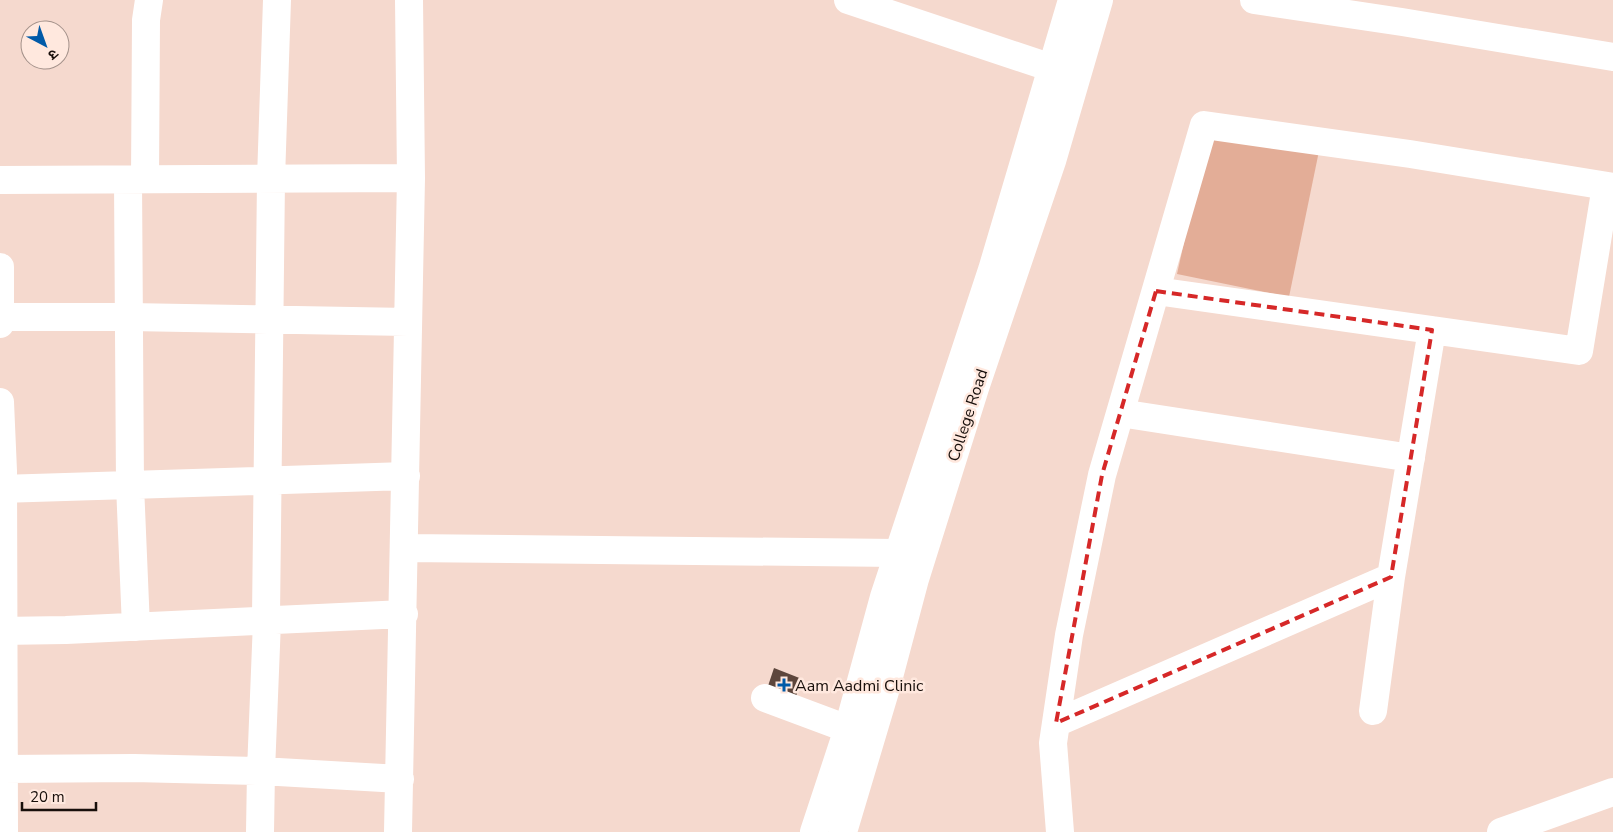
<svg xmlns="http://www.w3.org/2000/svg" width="1613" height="832" viewBox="0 0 1613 832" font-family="'Nunito Sans','Noto Sans Devanagari',sans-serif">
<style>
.green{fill:#e3ad97}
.building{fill:#5d463c}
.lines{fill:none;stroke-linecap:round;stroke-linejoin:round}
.minor{stroke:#fff;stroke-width:28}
.tertiary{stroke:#fff;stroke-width:28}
.marked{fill:none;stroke:#d62828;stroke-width:4;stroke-dasharray:10 6;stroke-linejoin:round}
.poi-dot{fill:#015aa8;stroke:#ffe8de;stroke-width:2}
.labels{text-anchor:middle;stroke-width:5;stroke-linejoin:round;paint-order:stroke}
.street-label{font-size:16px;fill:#180f0b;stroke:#ffe8de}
.poi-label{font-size:16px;fill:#180f0b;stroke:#ffe8de;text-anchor:start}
</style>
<rect width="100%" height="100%" fill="#f5d9ce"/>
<path class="green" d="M1208 135 1319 151 1289 297 1177 274Z"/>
<path class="building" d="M774 668 802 679 794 702 766 692Z"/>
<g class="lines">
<path class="minor" d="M848 0 1052 68
M1254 0 1402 22 1613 57
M145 179 146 20 149 0
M0 180 411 178
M128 180 130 485 406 476
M0 267V324
M1156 291 1579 351 1606 186
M0 317H129L408 322
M0 402 3 471 4 832
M1120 413 1411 458
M0 489 130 485 136 627
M405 548 898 553
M0 631 66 630 404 614
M765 698 848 729
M1373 711 1391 577 1432 330
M1056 723 1391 577
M3 769 134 768 261 771 267 621 266 616 271 179 277 0
M260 832 261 771 400 779
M398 832 411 178 409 0
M1060 832 1053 743 1069 635 1102 475 1204 125 1410 154 1613 187"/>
<path class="tertiary" d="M814 832 848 729 884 597 992 270 1072 0
M843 832 886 688 915 579 975 388 1052 161 1099 0
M1501 832 1613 792"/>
</g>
<path class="marked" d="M1156 291 1432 330 1391 577 1056 723 1102 475Z"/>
<path class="poi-dot" d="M781.5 677.5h5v5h5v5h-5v5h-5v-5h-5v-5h5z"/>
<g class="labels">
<g class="street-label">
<text transform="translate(967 415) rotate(-72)" y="6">College Road</text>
</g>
<g class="poi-label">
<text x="795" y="691">Aam Aadmi Clinic</text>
</g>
</g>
<g transform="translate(45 45) rotate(139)"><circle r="24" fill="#ffe8de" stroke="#a3918a"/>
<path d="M0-4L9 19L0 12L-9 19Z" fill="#015aa8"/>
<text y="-8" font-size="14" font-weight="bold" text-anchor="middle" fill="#180f0b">उ</text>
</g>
<path d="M22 802v8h74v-8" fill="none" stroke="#180f0b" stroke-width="2.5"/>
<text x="30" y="802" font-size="15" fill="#180f0b" stroke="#ffe8de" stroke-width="4" paint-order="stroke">20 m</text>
</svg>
